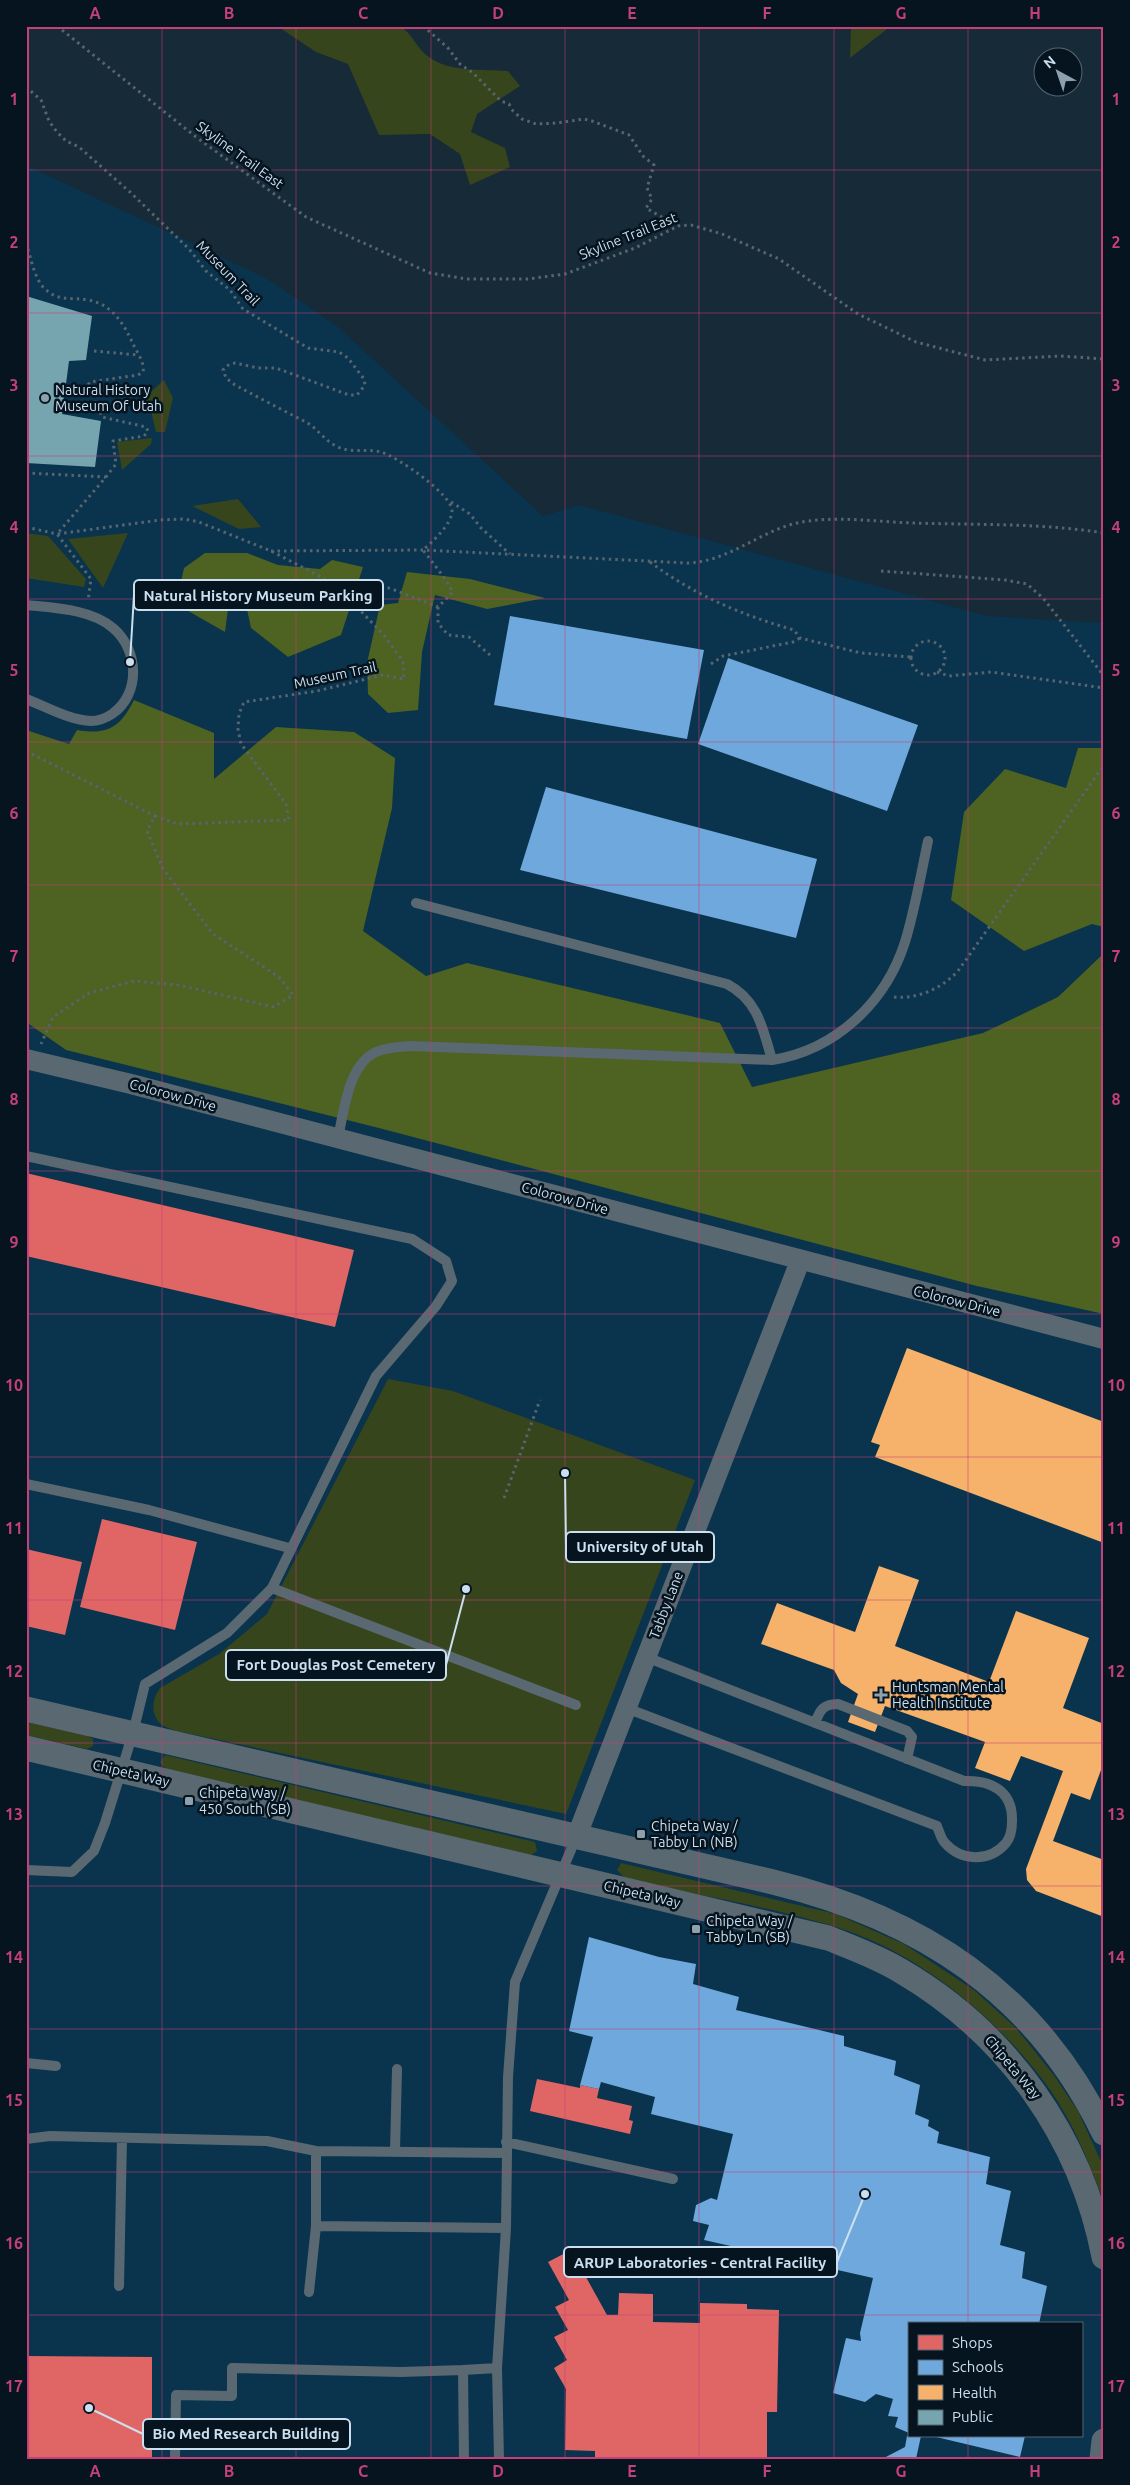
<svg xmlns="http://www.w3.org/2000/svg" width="1130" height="2485" viewBox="0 0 1130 2485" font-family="Ubuntu,sans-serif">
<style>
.built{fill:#0a334d;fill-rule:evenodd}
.green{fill:#36451c}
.forest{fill:#4e6221}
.shops{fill:#e06666}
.schools{fill:#6fa8dc}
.health{fill:#f6b26b}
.public{fill:#76a5af}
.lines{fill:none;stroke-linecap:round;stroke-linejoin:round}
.path{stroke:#57656e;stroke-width:3;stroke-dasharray:2.5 4;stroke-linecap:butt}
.service{stroke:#5a6872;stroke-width:10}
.minor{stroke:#5a6872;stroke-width:20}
.tertiary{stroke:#5a6872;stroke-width:25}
.grid{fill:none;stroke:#c44078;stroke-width:1;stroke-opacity:0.55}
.poi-dot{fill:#8ca0ae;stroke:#06141f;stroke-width:2}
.labels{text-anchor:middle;stroke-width:5;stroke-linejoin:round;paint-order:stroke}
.street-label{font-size:14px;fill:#ccdfee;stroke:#06141f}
.poi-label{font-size:14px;fill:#ccdfee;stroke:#06141f;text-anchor:start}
.leader{fill:none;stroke:#ccdfee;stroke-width:2}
.callout-dot{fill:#ccdfee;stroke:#06141f;stroke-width:2}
.callout{fill:#06141f;stroke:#ccdfee;stroke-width:2}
.callout-label{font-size:15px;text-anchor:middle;font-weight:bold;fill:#ccdfee}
.neatline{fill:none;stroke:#c44078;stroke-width:2}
.grid-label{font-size:16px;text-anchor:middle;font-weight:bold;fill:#c44078}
</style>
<rect width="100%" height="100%" fill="#162a37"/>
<path class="built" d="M26 165 266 278 337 326 543 516 579 505 987 616 1104 623V2459H26ZM909 2324H1081V2436H909Z"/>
<path class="green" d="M277 26H399C412 33 415 45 425 54 446 73 482 69 508 71L520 86 477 114 471 132 505 148 510 167 470 185 460 154 430 134 379 135 348 64 316 52Z
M851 26H891L850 58Z
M164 380 173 398 165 432H156L150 407 142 400Z
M152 438 151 444 122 470 117 442Z
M238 499 261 527 239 529 192 506Z
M26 533 48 536 86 579 84 587 26 578Z
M128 533 103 588 68 539Z
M388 1379 453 1391 695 1480 566 1814 191 1734C183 1732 172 1731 164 1726 150 1718 151 1700 160 1688L219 1654 267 1614Z
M26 1722 86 1735 93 1739V1746L87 1749 26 1735Z
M165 1755 535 1842 537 1851 531 1855 166 1770 160 1762Z
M621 1863 836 1914 904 1944 974 1990 1016 2028 1053 2074 1078 2111 1104 2168V2203C1089 2162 1073 2122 1048 2087 1000 2021 925 1958 848 1931 775 1906 697 1897 624 1877L617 1870Z"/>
<path class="forest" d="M205 553H247L278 565 320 569 332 560 363 567 341 635 288 657 251 628 242 586 227 589 228 609 225 632 176 604 184 568Z
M407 572 470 579 545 598 487 609 435 595 422 652 418 710 388 713 368 694 367 663 380 605 398 603Z
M134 700 214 733V779L276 727 354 732 395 758 392 808 363 931 426 976 467 963 720 1023 752 1087 983 1033 1058 997 1102 955 1104 1314 977 1286 379 1128 66 1050 26 1022V730L69 744 77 730C107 735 120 728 134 700Z
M1078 748H1104V927L1092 924 1024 951 951 900 964 812 1005 769 1066 788Z"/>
<path class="shops" d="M26 1173 354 1250 335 1327 26 1256Z
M102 1519 197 1542 175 1630 80 1607Z
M26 1549 82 1562 65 1635 26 1626Z
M537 2079 580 2088V2085L599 2089 597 2098 632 2106 629 2120 633 2121 630 2134 530 2111Z
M571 2250 607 2315H618L619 2293 653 2294V2322L700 2323V2303L747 2304V2309L779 2310 777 2412H767V2459H595V2451L565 2450 566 2389 554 2368 567 2360 554 2337 568 2330 555 2307 569 2300 548 2262Z
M26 2356 152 2357V2459H26Z"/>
<path class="schools" d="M510 616 704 650 687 739 494 705Z
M728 658 918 725 887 811 698 744Z
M546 787 817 859 796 938 520 870Z
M589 1937 659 1957 696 1964 693 1984 739 1997 736 2010 844 2036V2046L896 2061 894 2075 920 2085 915 2114 929 2120 928 2126 939 2132 937 2143 990 2157 986 2184 1011 2191 1000 2245 1025 2252 1022 2278 1047 2286 1039 2324H909V2433L895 2427 898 2417 888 2416 893 2399 876 2394 865 2402 833 2393 846 2338 861 2341 860 2333 873 2278 704 2240 709 2225 693 2221 696 2205 711 2198 717 2200 733 2134 651 2114 655 2097 601 2082 599 2089 580 2085 593 2037 569 2031Z
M907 2436H921L916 2459H882L905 2447Z
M932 2436H1025L1020 2457Z"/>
<path class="health" d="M907 1348 1104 1422V1543L875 1457 880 1445 871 1442Z
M879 1566 919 1580 895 1646 989 1682 1016 1611 1089 1638 1063 1708 1104 1724V1771L1101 1770 1090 1800 1071 1793 1053 1841 1104 1860V1917L1036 1891 1027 1880 1026 1869 1063 1771 1021 1756 1010 1781 975 1768 985 1742 885 1706 875 1732 848 1722 858 1694 841 1683 834 1670 761 1644 777 1603 855 1632Z"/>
<path class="public" d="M26 296 92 316 86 360 69 361 62 414 101 421 95 467 26 463Z"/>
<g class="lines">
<path class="path" d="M57 26 196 137 306 217 430 273 467 279H528L565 274 635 248 678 226 691 225 722 234 779 259 858 314 916 342 985 360 1061 356 1104 359
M423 26 448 48 460 64 473 73 501 101 509 104 513 111 522 119 536 124 557 123 584 119 592 121 629 135 643 156 654 165 647 188 652 199 646 208 677 226
M26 87 41 100 49 121 57 132 66 141 79 147 131 193 189 249 206 271 230 290 243 309 308 348 339 352 348 358 364 379 365 385 357 395H349L276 368H258L235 363 226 366 223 370 226 378 235 385C258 397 282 410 306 422 317 428 324 440 336 446 350 454 366 448 381 452 396 456 453 495 452 511 452 524 432 542 423 550L443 576 453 592 438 607 392 589 366 581 349 590 348 598 383 634 403 661 404 679 383 675 317 691 244 702 239 714 238 729 241 744 286 804 289 820 178 824 155 816 147 831 163 869 213 934 279 977 293 995 274 1007 178 985 134 981 89 993 53 1017 41 1044
M26 243C31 257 34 279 45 289 59 302 72 297 88 300 112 304 124 324 133 344 137 352 145 363 143 372L138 375 90 382 88 385 102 417 146 427 148 431 144 436 113 441 116 464 106 477
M94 351 138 355
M26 473 106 477 57 534 91 579 88 601
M451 502 470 514 481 528 510 554
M26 527 57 534 160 520 184 519 199 522 271 551 323 578 348 597
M271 551 423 550 687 563C728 562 758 532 797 523 834 515 876 522 914 523 977 525 1042 523 1104 533
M650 562C694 595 742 615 794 630L800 638 861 653 910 657
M881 571 1005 580 1027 584 1043 598 1104 676
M438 607V623L448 635 469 637 490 655
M911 658a17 17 0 1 1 34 0a17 17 0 1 1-34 0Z
M711 664 723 656 793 642 800 638
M937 672 949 676 991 672 1104 688
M26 751 155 816
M894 997C918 999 941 989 958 971L1104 765
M504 1498 540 1400"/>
<path class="service" d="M26 605C54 608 91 609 113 628 139 650 141 694 112 714 106 718 98 721 91 721 69 720 47 707 26 699
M416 903 727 984C758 1000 763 1029 772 1060
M338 1138C344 1111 348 1065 376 1052 387 1047 399 1047 411 1046L772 1060C836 1050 886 1002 905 942 915 909 921 874 928 841
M26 1156 412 1239 446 1261 452 1281 436 1306 376 1376 272 1588 227 1633 145 1684 133 1733 105 1823 94 1851 72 1872 26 1870
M26 1484 149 1510 289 1548
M272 1588 576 1705
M626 1708 937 1826C939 1831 941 1839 945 1843 961 1861 989 1863 1006 1843 1011 1837 1012 1829 1012 1821 1013 1791 991 1780 964 1781L646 1657
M815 1723C820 1710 823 1704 838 1704L907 1731 912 1737 907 1759
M26 2063 56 2066
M26 2139 50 2136 267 2141 316 2151 506 2153
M506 2142 673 2179
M395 2151 397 2069
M316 2226 506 2228
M119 2286 122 2138
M309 2292 316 2226V2151
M175 2459 176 2395 232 2396V2368L401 2372 463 2370
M464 2459 463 2370 497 2368
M499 2459 497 2368 506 2228 508 2077 515 1982 576 1838"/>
<path class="minor" d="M26 1059 131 1084 1104 1339
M576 1838 800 1261"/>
<path class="tertiary" d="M26 1709 773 1882C920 1918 1036 1992 1104 2133
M26 1748 828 1938C853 1948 878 1957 901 1971 1007 2033 1081 2136 1104 2257
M1102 2459 1104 2441"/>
</g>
<path class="grid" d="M162 26V2459M296 26V2459M431 26V2459M565 26V2459M699 26V2459M834 26V2459M968 26V2324M26 170H1104M26 313H1104M26 456H1104M26 599H1104M26 742H1104M26 885H1104M26 1028H1104M26 1171H1104M26 1314H1104M26 1457H1104M26 1600H1104M26 1743H1104M26 1886H1104M26 2029H1104M26 2172H1104M26 2315H1104M968 2436V2459"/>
<g class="poi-dot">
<circle cx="45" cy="398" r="5"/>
<path d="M878.5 1687.5h5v5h5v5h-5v5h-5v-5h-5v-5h5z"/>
<rect x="184" y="1796" width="10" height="10" rx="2.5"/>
<rect x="636" y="1829" width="10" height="10" rx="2.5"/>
<rect x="691" y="1924" width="10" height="10" rx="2.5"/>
</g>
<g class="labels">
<g class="street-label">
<text transform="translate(240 155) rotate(36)" y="5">Skyline Trail East</text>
<text transform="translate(628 236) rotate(-22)" y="5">Skyline Trail East</text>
<text transform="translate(228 273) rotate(46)" y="5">Museum Trail</text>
<text transform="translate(335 675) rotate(-12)" y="5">Museum Trail</text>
<text transform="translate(173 1095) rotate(15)" y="5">Colorow Drive</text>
<text transform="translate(565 1198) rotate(15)" y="5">Colorow Drive</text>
<text transform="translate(957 1301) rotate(14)" y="5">Colorow Drive</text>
<text transform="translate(666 1605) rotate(-69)" y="5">Tabby Lane</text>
<text transform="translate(131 1773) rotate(13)" y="5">Chipeta Way</text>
<text transform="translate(642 1894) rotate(13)" y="5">Chipeta Way</text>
<text transform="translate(1013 2067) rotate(50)" y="5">Chipeta Way</text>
</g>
<g class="poi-label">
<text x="55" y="395">Natural History<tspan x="55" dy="16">Museum Of Utah</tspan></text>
<text x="892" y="1692">Huntsman Mental<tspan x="892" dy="16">Health Institute</tspan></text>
<text x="199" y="1798">Chipeta Way /<tspan x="199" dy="16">450 South (SB)</tspan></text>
<text x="651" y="1831">Chipeta Way /<tspan x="651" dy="16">Tabby Ln (NB)</tspan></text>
<text x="706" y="1926">Chipeta Way /<tspan x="706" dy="16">Tabby Ln (SB)</tspan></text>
</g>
</g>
<path class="leader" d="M130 662L134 595M565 1473L566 1547M466 1589L446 1665M865 2194L837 2262M89 2408L143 2434"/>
<g class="callout-dot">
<circle cx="130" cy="662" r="5"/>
<circle cx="565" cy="1473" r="5"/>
<circle cx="466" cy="1589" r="5"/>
<circle cx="865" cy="2194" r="5"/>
<circle cx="89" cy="2408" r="5"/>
</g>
<g class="callout">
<rect x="134" y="580" width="249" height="30" rx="5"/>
<rect x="566" y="1532" width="148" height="30" rx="5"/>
<rect x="226" y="1650" width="220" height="30" rx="5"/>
<rect x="564" y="2247" width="273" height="30" rx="5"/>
<rect x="143" y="2419" width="207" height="30" rx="5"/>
</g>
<g class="callout-label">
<text x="258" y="601">Natural History Museum Parking</text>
<text x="640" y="1552">University of Utah</text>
<text x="336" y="1670">Fort Douglas Post Cemetery</text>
<text x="700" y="2268">ARUP Laboratories - Central Facility</text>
<text x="246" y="2439">Bio Med Research Building</text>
</g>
<rect width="1130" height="2485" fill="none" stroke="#06141f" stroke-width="55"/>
<rect x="908" y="2322" width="175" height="115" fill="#06141f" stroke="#556572"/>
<rect x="918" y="2335" width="25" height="15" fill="#e06666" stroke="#556572"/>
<text x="952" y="2348" font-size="15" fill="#ccdfee">Shops</text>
<rect x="918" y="2360" width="25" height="15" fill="#6fa8dc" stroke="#556572"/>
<text x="952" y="2372" font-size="15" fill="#ccdfee">Schools</text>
<rect x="918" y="2385" width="25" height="15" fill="#f6b26b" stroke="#556572"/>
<text x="952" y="2398" font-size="15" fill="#ccdfee">Health</text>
<rect x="918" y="2410" width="25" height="15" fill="#76a5af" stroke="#556572"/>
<text x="952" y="2422" font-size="15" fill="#ccdfee">Public</text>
<g transform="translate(1058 72) rotate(320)"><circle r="24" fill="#06141f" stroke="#556572"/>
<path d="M0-4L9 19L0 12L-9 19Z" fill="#8ca0ae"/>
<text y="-8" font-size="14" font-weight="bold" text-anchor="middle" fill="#ccdfee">N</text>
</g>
<rect x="28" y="28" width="1074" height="2430" class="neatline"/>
<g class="grid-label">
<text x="95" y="19">A</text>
<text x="229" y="19">B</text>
<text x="363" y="19">C</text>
<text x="498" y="19">D</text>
<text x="632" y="19">E</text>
<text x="767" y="19">F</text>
<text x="901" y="19">G</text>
<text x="1035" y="19">H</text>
<text x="14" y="105">1</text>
<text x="1116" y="105">1</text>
<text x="14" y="248">2</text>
<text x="1116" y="248">2</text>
<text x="14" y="391">3</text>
<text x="1116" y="391">3</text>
<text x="14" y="533">4</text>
<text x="1116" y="533">4</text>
<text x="14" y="676">5</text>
<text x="1116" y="676">5</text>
<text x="14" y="819">6</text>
<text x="1116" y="819">6</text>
<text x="14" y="962">7</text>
<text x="1116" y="962">7</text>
<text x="14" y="1105">8</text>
<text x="1116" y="1105">8</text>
<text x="14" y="1248">9</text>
<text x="1116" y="1248">9</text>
<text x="14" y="1391">10</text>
<text x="1116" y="1391">10</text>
<text x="14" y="1534">11</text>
<text x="1116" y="1534">11</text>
<text x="14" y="1677">12</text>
<text x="1116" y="1677">12</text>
<text x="14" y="1820">13</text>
<text x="1116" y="1820">13</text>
<text x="14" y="1963">14</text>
<text x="1116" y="1963">14</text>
<text x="14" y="2106">15</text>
<text x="1116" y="2106">15</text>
<text x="14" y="2249">16</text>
<text x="1116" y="2249">16</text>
<text x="14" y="2392">17</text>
<text x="1116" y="2392">17</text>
<text x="95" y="2477">A</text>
<text x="229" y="2477">B</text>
<text x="363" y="2477">C</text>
<text x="498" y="2477">D</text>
<text x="632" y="2477">E</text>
<text x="767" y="2477">F</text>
<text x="901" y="2477">G</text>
<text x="1035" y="2477">H</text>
</g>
</svg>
